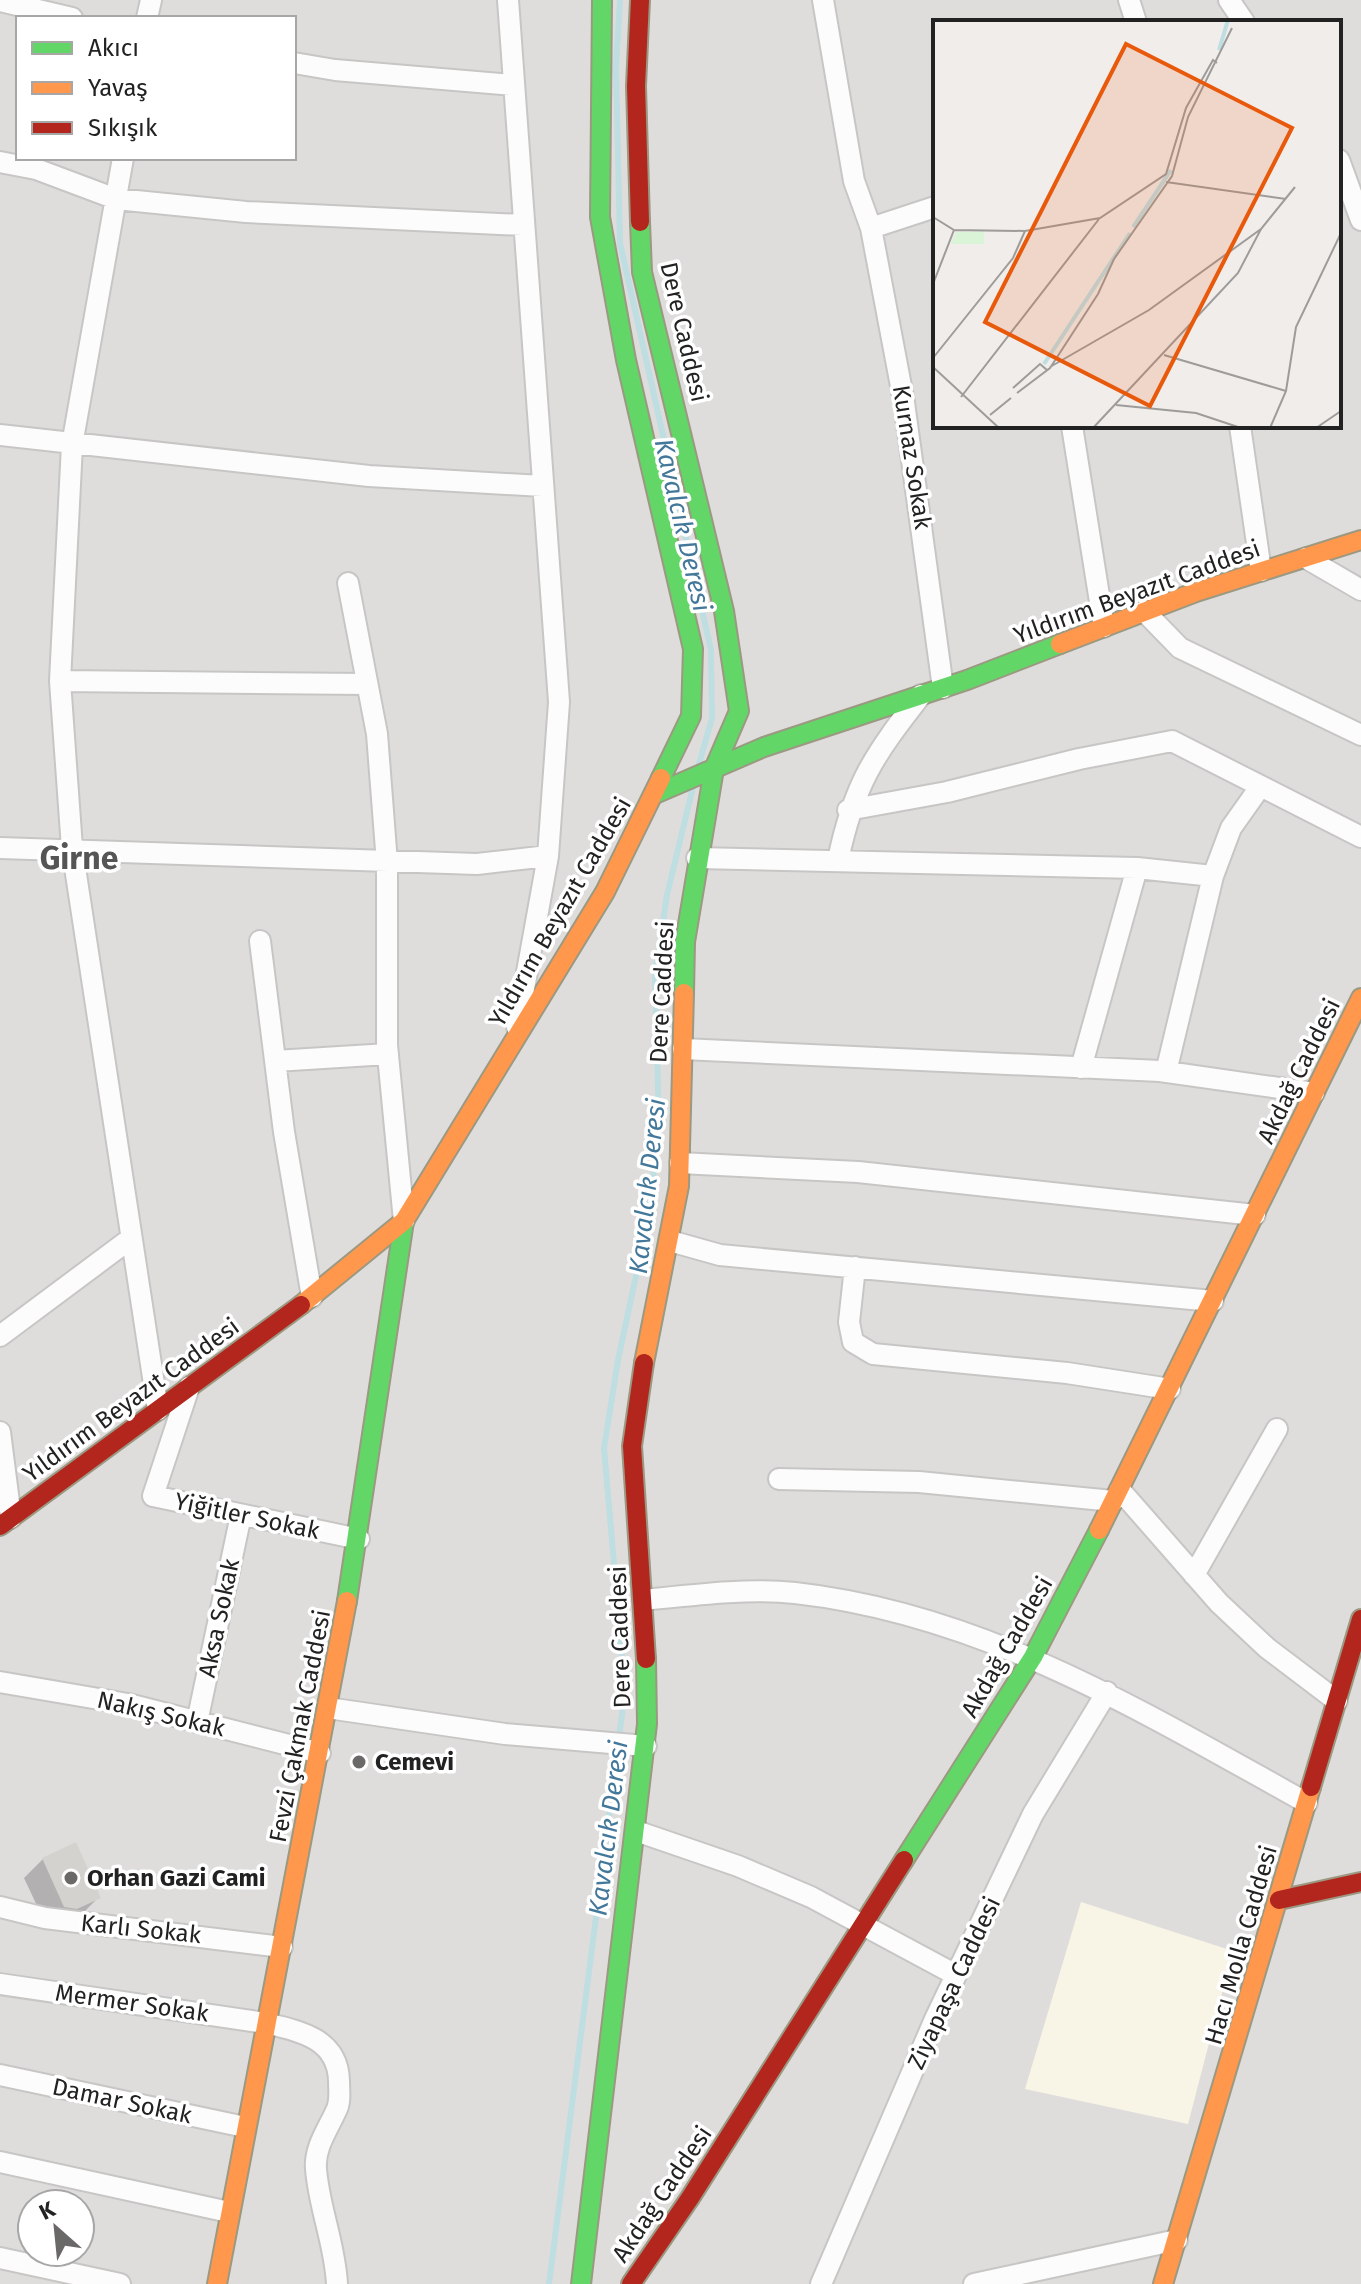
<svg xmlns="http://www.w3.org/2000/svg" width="1361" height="2284" viewBox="0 0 1361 2284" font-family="'Fira Sans',sans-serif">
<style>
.residential{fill:#dfdddc;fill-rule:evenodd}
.education{fill:#f8f5e7}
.shadow{fill:#0003}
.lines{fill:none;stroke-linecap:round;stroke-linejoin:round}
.stream{stroke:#bedee2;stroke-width:6}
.building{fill:#d4d2cf}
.street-casing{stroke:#c7c6c5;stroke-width:24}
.fast-casing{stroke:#9b9982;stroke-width:22}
.slow-casing{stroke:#9b9982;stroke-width:22}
.jam-casing{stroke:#9b9982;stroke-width:22}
.street{stroke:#fdfcfc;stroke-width:20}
.fast{stroke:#63d668;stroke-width:18}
.slow{stroke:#ff974d;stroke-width:18}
.jam{stroke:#b3261e;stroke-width:18}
.poi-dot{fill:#6a6968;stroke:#fff;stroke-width:3}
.labels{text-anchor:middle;stroke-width:7;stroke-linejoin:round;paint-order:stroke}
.street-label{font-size:24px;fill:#222;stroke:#fff}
.poi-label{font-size:24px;font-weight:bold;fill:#222;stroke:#fff;text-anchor:start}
.water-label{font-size:26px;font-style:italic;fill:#43789b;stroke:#fff}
.district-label{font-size:32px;font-weight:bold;fill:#555;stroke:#fff}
.inset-river{fill:none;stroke:#bedee2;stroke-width:4}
.inset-road{fill:none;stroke:#9e9c9a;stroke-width:2}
.view{fill:#e8590c;fill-opacity:0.15;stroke:#e8590c;stroke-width:4}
.inset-edge{fill:none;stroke:#222;stroke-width:4}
</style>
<rect width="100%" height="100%" fill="#f0edea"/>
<path class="residential" d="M0 0H1361V2284H0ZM18 18H294V158H18ZM935 22H1339V426H935ZM32 2204H80V2252H32Z"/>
<path class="education" d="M1081 1902 1233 1951 1188 2124 1025 2089Z"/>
<path class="shadow" d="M43 1859 99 1897 80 1916 46 1925 24 1878Z"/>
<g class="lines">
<path class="stream" d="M620 0 616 67 620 243 711 650 712 718 699 764
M549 2284 625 1691 604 1448 618 1360 649 1215 659 1125 655 974 667 895 693 787"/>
</g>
<path class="building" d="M76 1842 101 1898 77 1909 64 1907 42 1858Z"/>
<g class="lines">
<g class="street-casing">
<path id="street" d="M508 0 559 702 548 856 517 1027
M823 0 854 181 871 228 904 402 943 688
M1129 0 1136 22
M1229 0 1244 22
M0 1 72 18
M147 18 151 0
M294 63 335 70 512 85
M123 158 72 445 60 681 72 848 158 1410
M1339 160 1361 220
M0 162 36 169 116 199 246 212 523 225
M871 228 935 207
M1072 426 1104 627
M1240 426 1261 571
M0 435 369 476 542 486
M1306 558 1361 590
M348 583 377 734 387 863V1045L404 1221
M1144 611 1180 648 1361 735
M60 681 366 684
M848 810 947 792 1079 759 1172 741 1361 837
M0 848 477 864 548 856
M697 858 1137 868 1213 876
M838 860C854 784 874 755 921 695
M260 941 284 1132 312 1297
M683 1049 1160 1071 1314 1093
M275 1061 388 1054
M1081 1068 1137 868
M1166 1072 1213 876 1231 828 1260 787
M680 1163 858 1172 1255 1215
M670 1241 720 1255 1213 1301
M855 1267 849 1322 853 1342 873 1354 1067 1373 1170 1389
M0 1336 130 1239
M189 1387 153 1496 359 1539
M0 1432 11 1518
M779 1479 919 1482 1113 1501
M1120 1490 1219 1603 1267 1648 1337 1701
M1194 1575 1277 1429
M644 1600C693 1595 746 1588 795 1593 984 1614 1145 1713 1307 1803
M0 1682 128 1704 320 1753
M328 1708 505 1734 646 1746
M197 1722 241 1515
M636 1831 738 1866 811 1897 956 1975
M0 1907 45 1918 282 1947
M0 1984 265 2023C299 2031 338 2038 339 2081 339 2091 341 2102 336 2111 328 2129 314 2148 316 2169 319 2208 335 2244 337 2284
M0 2075 245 2127
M0 2162 229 2212
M0 2258 120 2284
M821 2284 935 2019 1033 1814 1107 1692
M974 2284 1177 2240"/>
</g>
<g class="fast-casing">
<path id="fast" d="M602 0 600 217 626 360 693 649 691 716 661 778
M640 222 642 272 724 611 739 711 714 769 685 942 684 993
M655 794 764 747 967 680 1060 644
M347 1601 404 1221
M904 1860 1033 1657 1099 1530
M581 2284 647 1724 646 1659"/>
</g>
<g class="slow-casing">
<path id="slow" d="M1060 644 1196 592 1361 540
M301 1305 404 1221 605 892 661 778
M644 1363 679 1186 684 993
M1099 1530 1361 998
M217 2284 347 1601
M1163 2284 1311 1787"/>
</g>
<g class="jam-casing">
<path id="jam" d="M640 0 636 86 640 222
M644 1363 632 1446 646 1659
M0 1526 301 1305
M1311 1787 1361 1619
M1279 1900 1361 1882
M631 2284 690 2198 904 1860"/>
</g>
<use href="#street" class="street"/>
<use href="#fast" class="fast"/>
<use href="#slow" class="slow"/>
<use href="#jam" class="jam"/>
</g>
<g class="poi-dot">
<circle cx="359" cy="1762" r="8"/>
<circle cx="71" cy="1878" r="8"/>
</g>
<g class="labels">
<g class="street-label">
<text transform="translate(684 332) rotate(77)" y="8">Dere Caddesi</text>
<text transform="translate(912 457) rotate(81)" y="8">Kurnaz Sokak</text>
<text transform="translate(1137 592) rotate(-20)" y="8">Yıldırım Beyazıt Caddesi</text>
<text transform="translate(560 912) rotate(-60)" y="8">Yıldırım Beyazıt Caddesi</text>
<text transform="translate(662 992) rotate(-87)" y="8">Dere Caddesi</text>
<text transform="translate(1299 1071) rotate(-64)" y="8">Akdağ Caddesi</text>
<text transform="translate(131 1400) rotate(-36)" y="8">Yıldırım Beyazıt Caddesi</text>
<text transform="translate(247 1516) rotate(12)" y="8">Yiğitler Sokak</text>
<text transform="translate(219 1618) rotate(-78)" y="8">Aksa Sokak</text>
<text transform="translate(620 1637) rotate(-92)" y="8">Dere Caddesi</text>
<text transform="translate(1007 1647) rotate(-60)" y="8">Akdağ Caddesi</text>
<text transform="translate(161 1714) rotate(13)" y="8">Nakış Sokak</text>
<text transform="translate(300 1726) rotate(-79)" y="8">Fevzi Çakmak Caddesi</text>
<text transform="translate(141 1929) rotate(6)" y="8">Karlı Sokak</text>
<text transform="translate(1241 1945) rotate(-74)" y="8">Hacı Molla Caddesi</text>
<text transform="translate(954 1983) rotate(-65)" y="8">Ziyapaşa Caddesi</text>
<text transform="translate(132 2003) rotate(8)" y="8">Mermer Sokak</text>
<text transform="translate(122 2101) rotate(12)" y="8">Damar Sokak</text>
<text transform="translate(662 2194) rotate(-56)" y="8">Akdağ Caddesi</text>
</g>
<g class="poi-label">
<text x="375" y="1770">Cemevi</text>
<text x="87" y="1886">Orhan Gazi Cami</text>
</g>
<g class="water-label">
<text transform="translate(683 525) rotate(77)" y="9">Kavalcık Deresi</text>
<text transform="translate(647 1186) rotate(-84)" y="9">Kavalcık Deresi</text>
<text transform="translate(608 1828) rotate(-83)" y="9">Kavalcık Deresi</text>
</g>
<g class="district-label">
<text x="79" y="869">Girne</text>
</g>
</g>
<g transform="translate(933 20)">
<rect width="408" height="408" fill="#f0edea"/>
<path d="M51 211V224H18L23 212Z" fill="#daf4d7"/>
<path class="inset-river" d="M286 30 295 0M200 207 238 150M111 344 197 213"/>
<path class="inset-road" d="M233 162 353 179M0 197 21 210 92 211 167 198 233 154 253 88 280 40 284 43M0 264 21 210M231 335 353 371M0 338 80 238 92 211M0 347 66 408M117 347 216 290 328 209M80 368 107 344 114 350M84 373 117 348 165 274 181 239 239 156 255 97 299 8M28 377 166 199M183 385 263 393 308 408M57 395 78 378M160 408 305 253 328 209 362 167M337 408 353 371 363 307 408 213M383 408 408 391"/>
<path class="view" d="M193 24 359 108 217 386 52 302Z"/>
<rect width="408" height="408" class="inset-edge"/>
</g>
<rect x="16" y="16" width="280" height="144" fill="#ffffff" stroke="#a7a7a7" stroke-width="2"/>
<rect x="32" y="42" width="40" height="12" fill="#63d668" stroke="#a7a7a7" stroke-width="2"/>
<text x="88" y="56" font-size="24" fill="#222222">Akıcı</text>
<rect x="32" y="82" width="40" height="12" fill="#ff974d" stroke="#a7a7a7" stroke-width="2"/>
<text x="88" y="96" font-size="24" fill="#222222">Yavaş</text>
<rect x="32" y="122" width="40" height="12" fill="#b3261e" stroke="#a7a7a7" stroke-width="2"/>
<text x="88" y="136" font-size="24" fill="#222222">Sıkışık</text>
<g transform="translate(56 2228) rotate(333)"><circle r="38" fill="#ffffff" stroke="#a7a7a7" stroke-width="2"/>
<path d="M0-6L14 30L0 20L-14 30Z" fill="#6a6968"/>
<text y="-12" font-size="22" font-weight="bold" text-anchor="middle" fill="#222222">K</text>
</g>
</svg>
